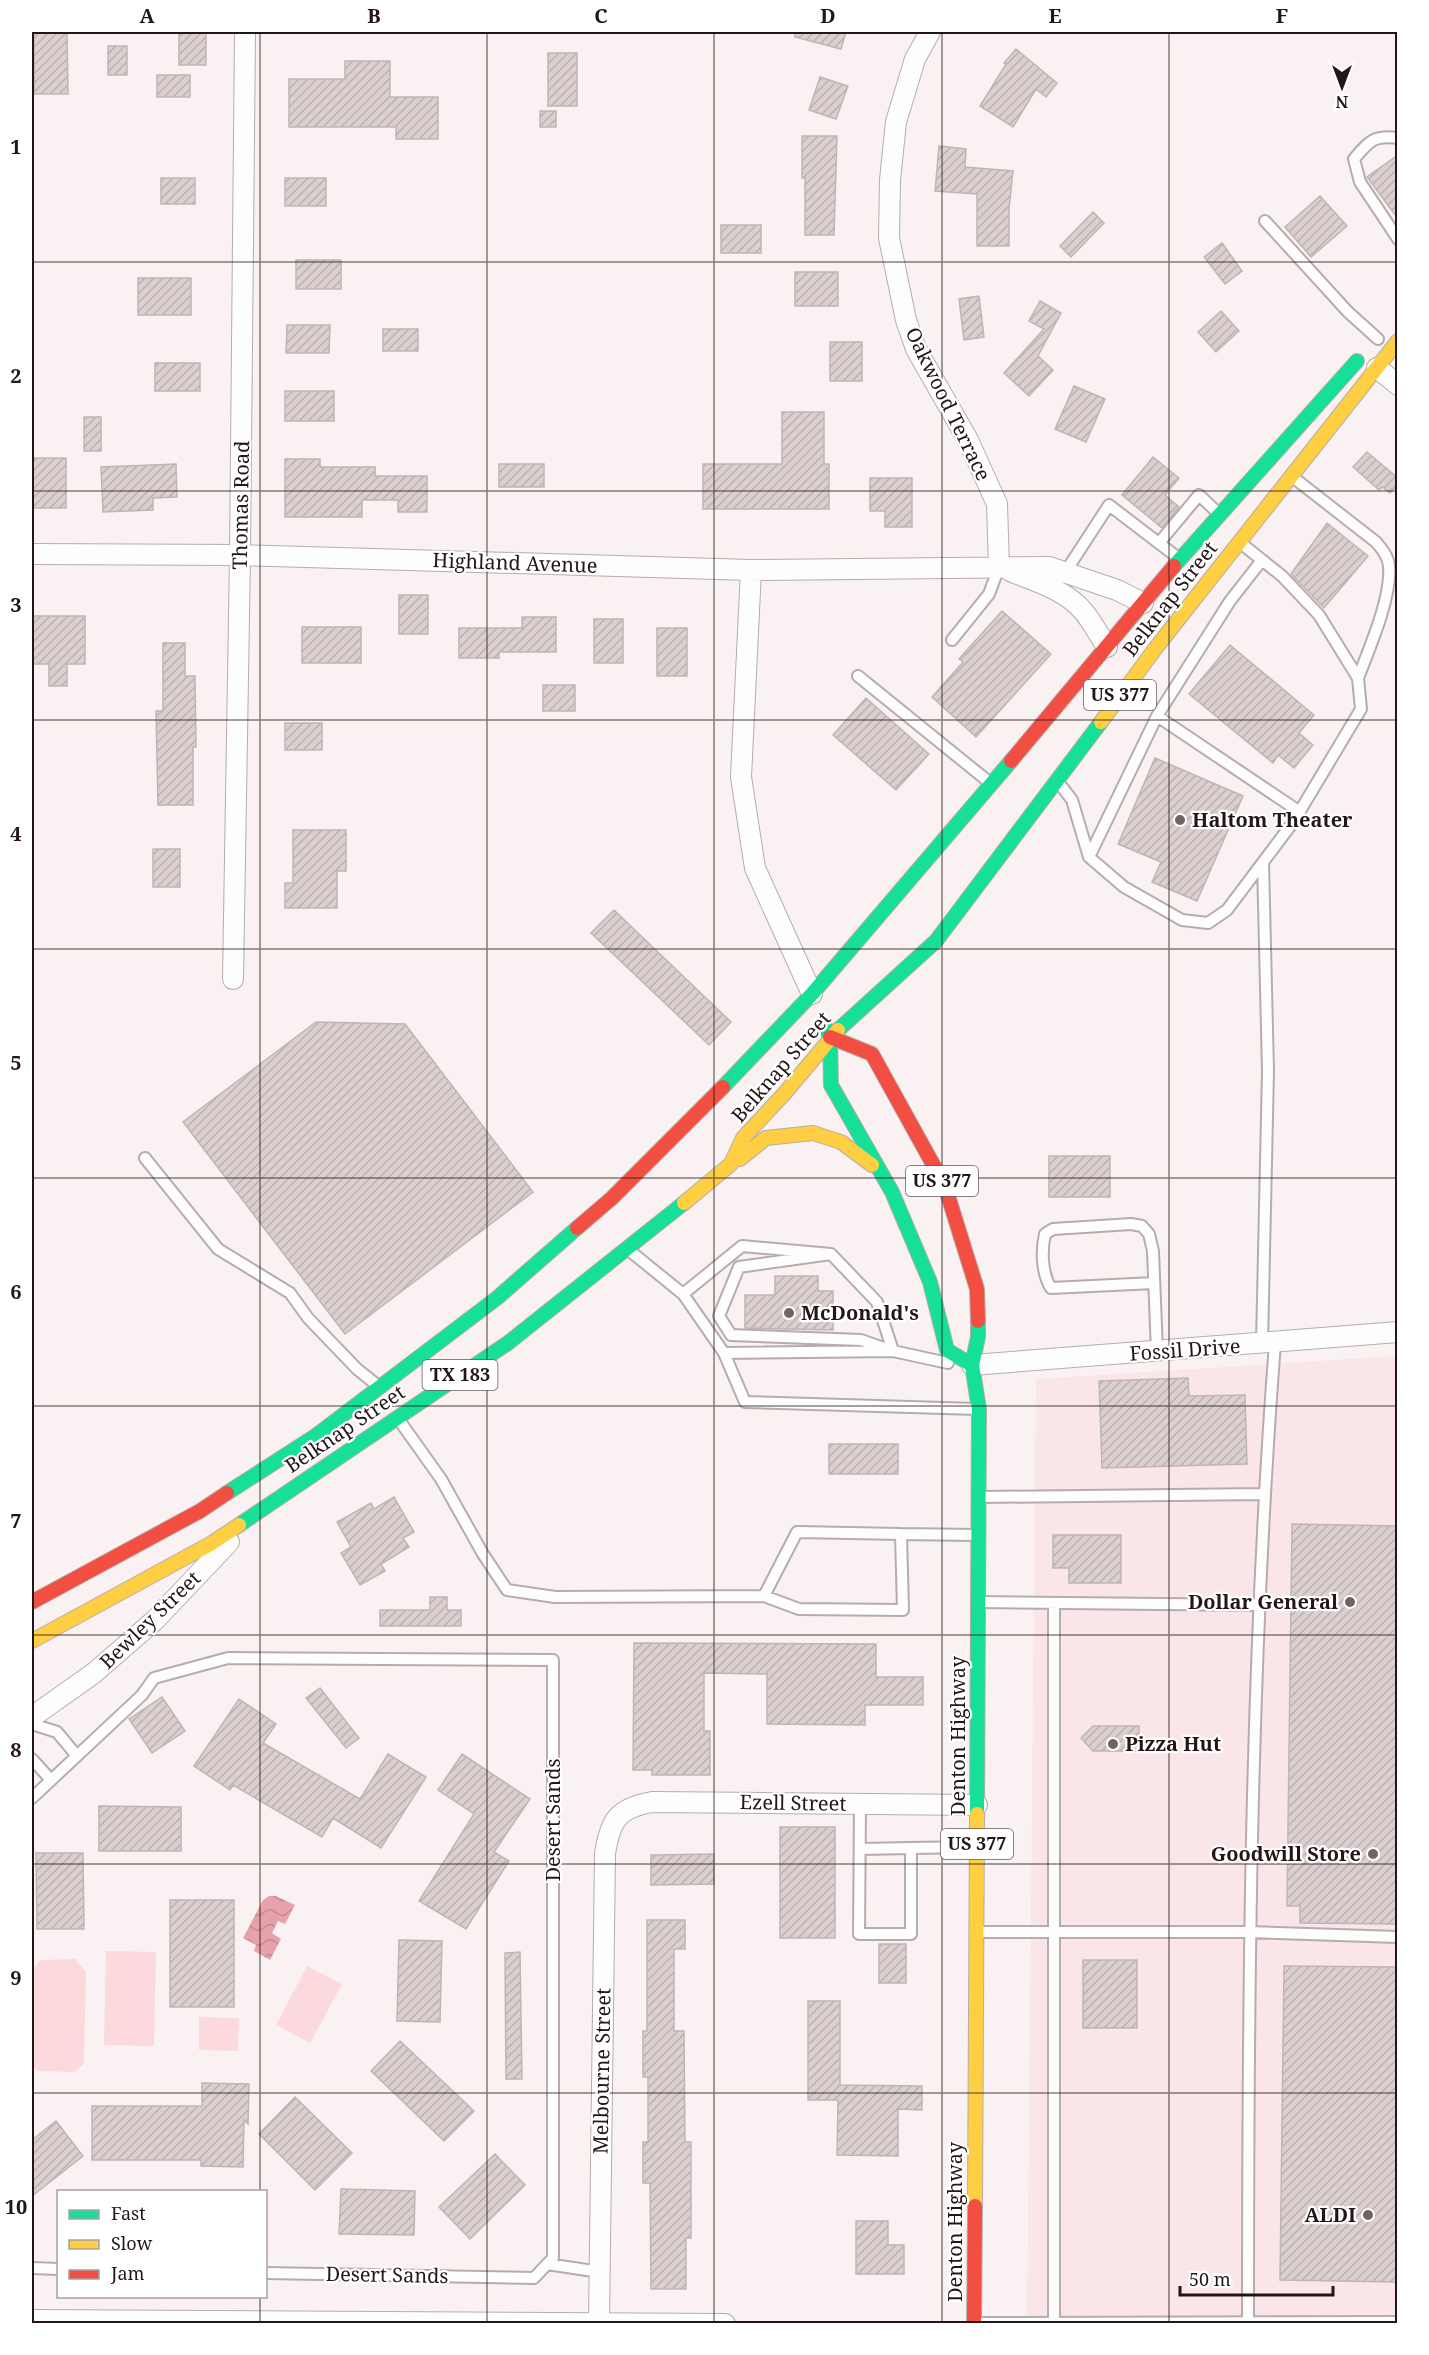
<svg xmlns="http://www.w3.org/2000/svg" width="1429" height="2355" viewBox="0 0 1429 2355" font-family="'Noto Serif',serif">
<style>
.built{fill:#fae6e8}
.park{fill:#fcd9dd}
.water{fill:url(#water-waves)}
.building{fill:url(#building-hatch);stroke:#bfb5b6;stroke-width:1.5}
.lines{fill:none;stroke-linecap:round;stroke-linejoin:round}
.lane-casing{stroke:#b6acac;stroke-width:14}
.street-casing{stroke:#b6acac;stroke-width:22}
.fast-casing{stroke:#b6acac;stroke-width:16}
.slow-casing{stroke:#b6acac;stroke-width:16}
.jam-casing{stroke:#b6acac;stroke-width:16}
.lane{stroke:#fefdfd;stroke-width:10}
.street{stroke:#fefdfd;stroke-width:20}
.fast{stroke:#16e098;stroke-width:14}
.slow{stroke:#ffcf43;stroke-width:14}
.jam{stroke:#f24e42;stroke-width:14}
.grid{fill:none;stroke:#241618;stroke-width:1.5;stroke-opacity:0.55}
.poi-dot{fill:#6f6364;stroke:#fff;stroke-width:2}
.labels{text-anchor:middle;stroke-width:4.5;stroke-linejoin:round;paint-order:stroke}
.shield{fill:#fff;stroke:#665c5d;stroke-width:1.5}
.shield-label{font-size:18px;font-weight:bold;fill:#241618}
.street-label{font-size:20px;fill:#241618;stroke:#fff}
.poi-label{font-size:20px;font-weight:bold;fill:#241618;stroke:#fff;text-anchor:start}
.neatline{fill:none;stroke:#241618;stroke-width:2}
.grid-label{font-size:20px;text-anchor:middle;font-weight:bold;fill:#241618}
</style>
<defs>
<pattern id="water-waves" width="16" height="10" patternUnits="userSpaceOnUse" patternTransform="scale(1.5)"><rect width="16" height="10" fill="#e6a1ab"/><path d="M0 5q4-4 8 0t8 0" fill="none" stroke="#c58a92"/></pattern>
<pattern id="building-hatch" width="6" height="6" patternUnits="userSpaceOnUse" patternTransform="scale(1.5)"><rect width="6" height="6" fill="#dbcfd0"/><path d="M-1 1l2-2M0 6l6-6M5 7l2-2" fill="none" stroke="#bcb1b2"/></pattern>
</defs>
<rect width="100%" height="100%" fill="#faf2f2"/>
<path class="built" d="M1397 1356V2323L1027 2324 1036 1379Z"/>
<path class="park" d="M106 1951 156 1952 154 2046 104 2045Z
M75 1959 86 1972 84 2063 75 2072 37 2071 32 2065V1970L40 1960Z
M307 1966 342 1984 310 2043 276 2025Z
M199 2017 239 2018 238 2051 199 2050Z"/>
<path class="water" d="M269 1896H276L295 1905 285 1924 278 1921 272 1933 281 1939 270 1960 254 1951 256 1945 243 1938 263 1900Z"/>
<path class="building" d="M34 32H67L68 94H34Z
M179 32H206V65H179Z
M795 32H846L841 49 795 37Z
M108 46H127V75H108Z
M1016 49 1057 83 1046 97 1036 89 1013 127 980 106 1006 64 1004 63Z
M548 53H577V106H548Z
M345 61H390V97H438V139H396V127H289V79H345Z
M157 75H190V97H157Z
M820 77 848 86 836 119 809 110Z
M540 111H556V127H540Z
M802 136H837L834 235H805V178H802Z
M939 146 966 149 965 167 1013 171 1009 209V246H977V194L935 191Z
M1398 155V219L1367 177Z
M161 178H195V204H161Z
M285 178H326V206H285Z
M1320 196 1347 226 1311 257 1285 227Z
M1093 212 1104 223 1071 257 1060 246Z
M721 225H761V253H721Z
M1222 243 1242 271 1225 284 1204 257Z
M296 260H341V289H296Z
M795 272H838V306H795Z
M138 278H191V315H138Z
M979 296 984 337 964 340 959 299Z
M1040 301 1061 313 1038 356 1053 370 1029 396 1004 373 1044 329 1029 321Z
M1221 311 1239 331 1216 352 1198 332Z
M287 325H330L329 353H286Z
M383 329H418V351H383Z
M830 342H862V381H830Z
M155 363H200V391H155Z
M1074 386 1105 399 1086 442 1055 429Z
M285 391H334V421H285Z
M782 412H824V464H829V509H703V464H782Z
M84 417H101V451H84Z
M1367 452 1398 478V485L1390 493 1382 487 1379 490 1353 467Z
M1153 457 1179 478 1165 495 1179 507 1162 528 1122 495Z
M32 458H66V508H32Z
M285 459H320V467H375V476H427V512H398V500H362V517H285Z
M176 464 177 497 153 498V510L103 512 101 467Z
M499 464H544V487H499Z
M870 478H912V527H885V511H870Z
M1327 523 1368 556 1324 608 1291 574Z
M399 595H428V634H399Z
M1002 611 1051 654 976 737 932 697 963 662 959 659Z
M32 616H85V664H67V686H49V664H32Z
M522 617H556V652H499V658H459V628H522Z
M594 619H623V663H594Z
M302 627H361V663H302Z
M657 628H687V676H657Z
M163 643H185V676H195L196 747H193V805H158L156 711H163Z
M1230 645 1314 715 1299 733 1313 745 1294 768 1278 755 1273 763 1189 694Z
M543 685H575V711H543Z
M866 698 929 754 896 790 833 735Z
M285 723H322V750H285Z
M1155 758 1243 796 1197 901 1152 882 1161 862 1118 844Z
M293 830H346V871H337V908H285V883H293Z
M153 849H180V887H153Z
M614 910 731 1022 709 1045 591 933Z
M316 1022 405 1024 533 1192 345 1334 183 1122Z
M1049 1156H1110V1197H1049Z
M775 1276H818V1291H833V1330L745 1328V1295H775Z
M1188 1378 1189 1396 1245 1395 1247 1464 1102 1468 1099 1381Z
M829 1444H898V1474H829Z
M394 1497 414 1532 403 1538 409 1547 381 1564 385 1571 360 1585 341 1553 351 1547 337 1522 371 1503 374 1509Z
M1292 1524 1398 1526V1924L1300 1923V1906H1287Z
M1053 1535H1121V1583H1069V1568H1053Z
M430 1597H447V1610H461V1626H380V1610H430Z
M634 1643 876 1644V1677H923V1705H865V1725L767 1724V1674L704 1673V1731H710V1775H652V1770H633Z
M320 1688 359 1738 346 1748 306 1698Z
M162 1697 185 1731 152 1753 129 1719Z
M239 1699 276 1724 263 1743 360 1799 388 1754 426 1777 381 1848 333 1818 322 1837 233 1785 230 1790 194 1766Z
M1093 1726H1139V1751H1093L1081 1738Z
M462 1754 530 1799 494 1852 509 1861 466 1929 419 1901 474 1814 438 1790Z
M99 1806 181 1807V1851H99Z
M780 1827H835V1938H780Z
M36 1853H83L84 1929H37Z
M714 1854V1884L651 1885V1855Z
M170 1900H234V2007H170Z
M647 1920H685V1949H674V2031H684L685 2142H691V2238H686V2289H651L650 2183H643V2142H648V2077H643V2031H647Z
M399 1940 442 1941 440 2022 397 2021Z
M879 1944H906V1983H879Z
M520 1952 522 2079H506L505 1953Z
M1083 1960H1137V2028H1083Z
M1284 1966 1398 1967V2282L1280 2280Z
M808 2001H840V2085L922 2086V2110L898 2109V2156L837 2155 838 2100H808Z
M400 2041 474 2111 444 2141 371 2071Z
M202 2083 249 2084 248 2124 244 2120 243 2167 201 2166V2160H92V2106H202Z
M295 2097 352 2153 315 2190 259 2134Z
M56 2121 83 2156 32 2196V2140Z
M495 2154 525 2185 470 2239 439 2207Z
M341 2189 415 2191 414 2235 339 2234Z
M856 2221H888V2245H904V2274H856Z"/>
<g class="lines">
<g class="lane-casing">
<path id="lane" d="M1398 138C1374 135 1369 141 1354 159L1360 182 1398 239
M1265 221 1348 312 1378 339
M1294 478 1376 542C1382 549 1388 556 1389 566 1392 597 1369 649 1358 678
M1159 543 1199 495 1217 512
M1262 560 1230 601 1157 716 1300 812
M1066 571 1109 505 1177 557
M952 640 989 594 999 567
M858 676 989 782
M1059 783 1072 800 1089 857 1124 887 1182 920 1208 923 1227 910 1294 821 1361 709 1358 678 1319 615 1282 576 1242 544
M1089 857 1157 716
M145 1158 218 1249 290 1293 308 1318 357 1369 377 1385
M630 1251 683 1294 724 1353 893 1351 948 1363
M831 1254 739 1267 719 1316 731 1335 861 1340 884 1348
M1154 1283 1051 1288C1042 1274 1041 1251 1045 1234L1053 1229 1131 1224 1142 1226 1149 1234 1153 1251 1157 1352
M683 1294 742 1246 831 1254 877 1302 893 1351
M1262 1344 1268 1071 1263 862
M724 1353 745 1402 976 1409
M399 1420 441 1479 483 1554 507 1590 555 1597 764 1596 799 1609 903 1610 901 1534 797 1532 764 1596
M981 1497 1263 1494
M901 1534 976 1535
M981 1602 1258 1605
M1054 1603V2324
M32 1724 57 1732 77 1756
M32 1759 51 1780
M32 1798 142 1695 154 1678 228 1658 553 1660V2258L534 2278 266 2273
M860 1804 859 1934H911V1848L973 1847
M860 1849 911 1848
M980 1932H1250L1398 1937
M547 2264 600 2272
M32 2268 58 2269
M978 2323 1398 2322
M1248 2324C1248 1997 1250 1669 1275 1343"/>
</g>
<g class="street-casing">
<path id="street" d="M930 32 915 59 896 122 890 180 889 238 906 320 916 349 968 440 997 504 999 567
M1377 368 1398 385
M32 554 240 555 751 570 1049 567 1117 590 1143 603
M751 570 741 777 755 868 812 994
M1010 571C1035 581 1066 590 1084 612 1092 622 1099 635 1107 647
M233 979 240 555 245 32
M972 1365 1398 1332
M32 1717 94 1673 155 1620 229 1542
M32 2320 725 2324
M599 2323 605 1854C610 1820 618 1808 652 1802L977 1805"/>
</g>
<g class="fast-casing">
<path id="fast" d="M1174 566 1357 361
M826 1028 830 1037 831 1085 892 1192 930 1282 947 1350 972 1365
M838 1030 936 941 1101 722
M723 1087 812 994 1011 761
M227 1493 314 1437 497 1298 577 1228
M239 1525 508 1343 684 1203
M977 1814 979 1409 972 1365 978 1337V1321"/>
</g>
<g class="slow-casing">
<path id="slow" d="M1101 722 1155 649 1398 341
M740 1159 766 1138 813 1133 841 1142 872 1165
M684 1203 731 1164 743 1138 784 1094 838 1030
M32 1641 212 1543 239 1525
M975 2206 977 1814"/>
</g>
<g class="jam-casing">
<path id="jam" d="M1011 761 1174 566
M830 1037 872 1054 945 1186 977 1289 978 1321
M577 1228 612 1198 723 1087
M32 1602 200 1511 227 1493
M974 2324 975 2206"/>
</g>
<use href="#lane" class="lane"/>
<use href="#street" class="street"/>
<use href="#fast" class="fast"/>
<use href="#slow" class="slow"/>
<use href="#jam" class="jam"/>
</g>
<path class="grid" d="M260 32V2192M487 32V2324M714 32V2324M942 32V2324M1169 32V2324M32 262H1398M32 491H1398M32 720H1398M32 949H1398M32 1178H1398M32 1406H1398M32 1635H1398M32 1864H1398M32 2093H1398M260 2296V2324"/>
<g class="poi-dot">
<circle cx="1180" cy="820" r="6"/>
<circle cx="789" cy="1313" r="6"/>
<circle cx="1350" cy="1602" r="6"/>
<circle cx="1113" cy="1744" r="6"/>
<circle cx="1373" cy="1854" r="6"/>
<circle cx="1368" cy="2215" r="6"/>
</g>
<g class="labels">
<g class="shield">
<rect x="1084" y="680" width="72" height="30" rx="4.5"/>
<rect x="906" y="1166" width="72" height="30" rx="4.5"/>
<rect x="422.5" y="1360" width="75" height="30" rx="4.5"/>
<rect x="941" y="1829" width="72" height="30" rx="4.5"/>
</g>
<g class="shield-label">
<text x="1120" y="701">US 377</text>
<text x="942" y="1187">US 377</text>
<text x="460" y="1381">TX 183</text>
<text x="977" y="1850">US 377</text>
</g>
<g class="street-label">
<text transform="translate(948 404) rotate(64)" y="7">Oakwood Terrace</text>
<text transform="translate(241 505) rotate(-89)" y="7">Thomas Road</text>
<text transform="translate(515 563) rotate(2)" y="7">Highland Avenue</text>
<text transform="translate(1170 599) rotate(-52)" y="7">Belknap Street</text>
<text transform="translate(781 1067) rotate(-49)" y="7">Belknap Street</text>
<text transform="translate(1185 1350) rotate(-4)" y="7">Fossil Drive</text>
<text transform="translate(345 1429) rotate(-34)" y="7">Belknap Street</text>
<text transform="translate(150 1620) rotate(-44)" y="7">Bewley Street</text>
<text transform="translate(958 1736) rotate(-90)" y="7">Denton Highway</text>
<text transform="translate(793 1803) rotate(1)" y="7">Ezell Street</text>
<text transform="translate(553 1820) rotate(-90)" y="7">Desert Sands</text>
<text transform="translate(602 2071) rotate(-89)" y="7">Melbourne Street</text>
<text transform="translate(955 2222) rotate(-90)" y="7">Denton Highway</text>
<text transform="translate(387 2275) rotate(1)" y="7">Desert Sands</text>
</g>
<g class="poi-label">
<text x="1192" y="827">Haltom Theater</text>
<text x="801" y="1320">McDonald's</text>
<text x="1338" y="1609" text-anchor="end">Dollar General</text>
<text x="1125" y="1751">Pizza Hut</text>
<text x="1361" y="1861" text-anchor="end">Goodwill Store</text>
<text x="1356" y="2222" text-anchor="end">ALDI</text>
</g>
</g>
<rect width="1429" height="2355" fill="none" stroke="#ffffff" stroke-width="66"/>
<rect x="57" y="2190" width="210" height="108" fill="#ffffff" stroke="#a7a2a3" stroke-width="1.5"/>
<rect x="69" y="2210" width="30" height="9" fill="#16e098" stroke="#a7a2a3" stroke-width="1.5"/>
<text x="111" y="2220" font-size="18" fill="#241618">Fast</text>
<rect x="69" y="2240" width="30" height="9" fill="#ffcf43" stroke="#a7a2a3" stroke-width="1.5"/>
<text x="111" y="2250" font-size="18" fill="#241618">Slow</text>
<rect x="69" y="2270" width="30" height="9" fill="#f24e42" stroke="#a7a2a3" stroke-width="1.5"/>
<text x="111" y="2280" font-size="18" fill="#241618">Jam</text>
<g transform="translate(1342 87) rotate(180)" stroke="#ffffff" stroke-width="4.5" paint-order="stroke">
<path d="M0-4.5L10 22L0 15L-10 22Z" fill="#241618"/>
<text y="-9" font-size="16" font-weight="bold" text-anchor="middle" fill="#241618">N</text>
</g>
<path d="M1180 2286v9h153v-9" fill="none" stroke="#241618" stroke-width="3"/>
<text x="1189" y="2286" font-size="18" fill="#241618" stroke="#ffffff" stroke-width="4.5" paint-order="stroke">50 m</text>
<rect x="33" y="33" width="1363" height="2289" class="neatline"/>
<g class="grid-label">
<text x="147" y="23">A</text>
<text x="374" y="23">B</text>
<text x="601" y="23">C</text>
<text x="828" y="23">D</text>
<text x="1055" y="23">E</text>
<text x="1282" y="23">F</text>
<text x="16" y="154">1</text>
<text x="16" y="383">2</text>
<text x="16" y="612">3</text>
<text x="16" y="841">4</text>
<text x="16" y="1070">5</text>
<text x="16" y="1299">6</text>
<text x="16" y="1528">7</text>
<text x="16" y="1757">8</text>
<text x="16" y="1985">9</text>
<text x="16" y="2214">10</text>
</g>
</svg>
